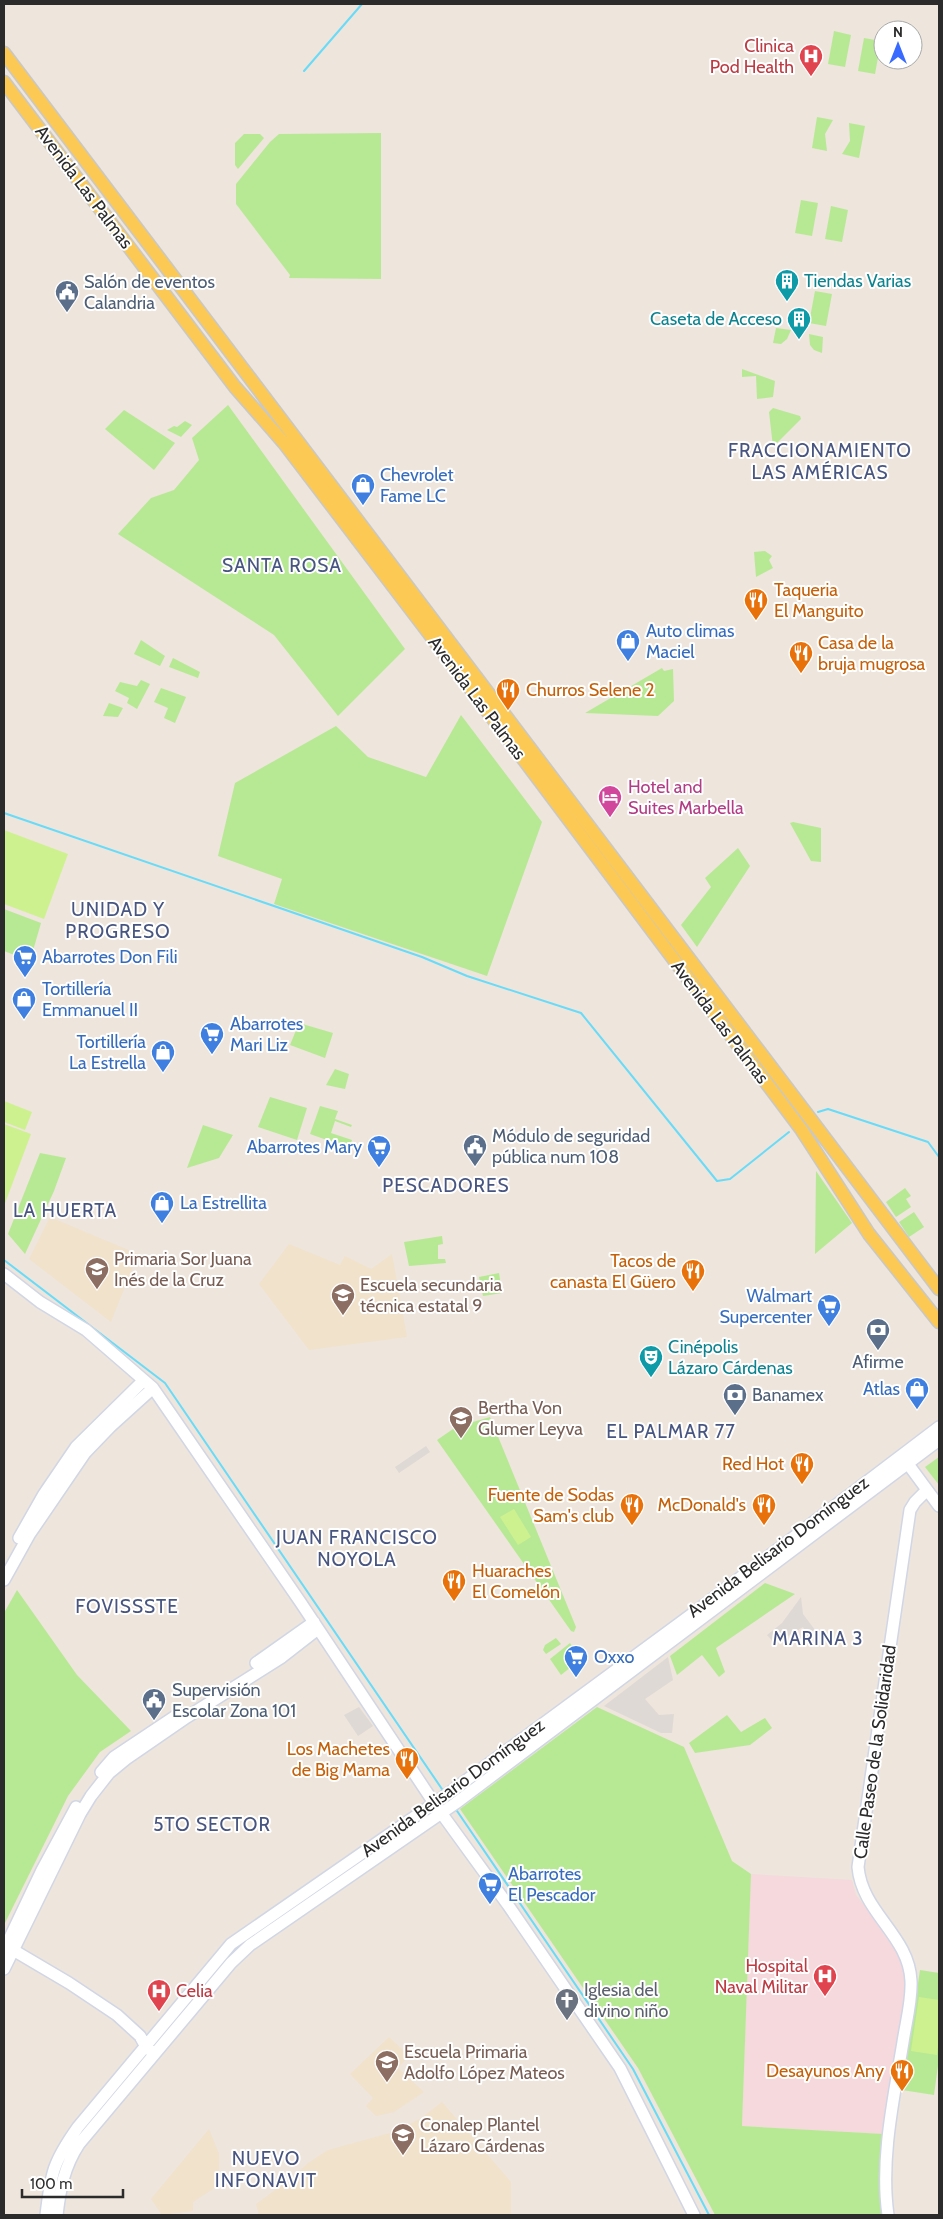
<svg xmlns="http://www.w3.org/2000/svg" width="943" height="2219" viewBox="0 0 943 2219" font-family="Cabin,sans-serif">
<style>
.education{fill:#f1e2cb}
.medical{fill:#f5d9dc}
.green{fill:#b7e995}
.pitch{fill:#cef190}
.plaza{fill:#ded9d4}
.lines{fill:none;stroke-linecap:round;stroke-linejoin:round}
.stream{stroke:#68dbf8;stroke-width:2}
.secondary-casing{stroke:#d1d6e5;stroke-width:14}
.primary-casing{stroke:#c8c8c8;stroke-width:15}
.secondary{stroke:#fff;stroke-width:11}
.primary{stroke:#fbc954;stroke-width:12}
.labels{text-anchor:middle;stroke-width:4;stroke-linejoin:round;paint-order:stroke}
.health-label{font-size:18px;fill:#be3a42;stroke:#fff;text-anchor:end}
.street-label{font-size:18px;fill:#2b2b2b;stroke:#fff}
.culture-label{font-size:18px;fill:#0d838f;stroke:#fff;text-anchor:start}
.service-label{font-size:18px;fill:#4e5e75;stroke:#fff;text-anchor:start}
.shop-label{font-size:18px;fill:#366cbe;stroke:#fff;text-anchor:start}
.food-label{font-size:18px;fill:#c56008;stroke:#fff;text-anchor:end}
.hotel-label{font-size:18px;fill:#b23c85;stroke:#fff;text-anchor:start}
.education-label{font-size:18px;fill:#785e54;stroke:#fff;text-anchor:start}
.worship-label{font-size:18px;fill:#5b616d;stroke:#fff;text-anchor:start}
.neighbourhood-label{font-size:19px;letter-spacing:1px;fill:#485580;stroke:#fff}
</style>
<rect width="100%" height="100%" fill="#eee5dc"/>
<path class="education" d="M50 1217 138 1254 111 1322 29 1259Z
M289 1244 340 1265 345 1256 371 1269 392 1254 407 1337 309 1350 259 1284Z
M389 2037 409 2056 398 2068 424 2092 394 2112 376 2116 366 2106 373 2098 350 2074Z
M442 2102 511 2182V2215H259L256 2204 293 2177 308 2163 328 2150 397 2131 421 2118Z
M209 2129 219 2154V2185L193 2202V2211L162 2215 151 2199Z"/>
<path class="medical" d="M751 1874 852 1880 856 1895 897 1947 907 1977 884 2134 742 2126Z"/>
<path class="green" d="M834 31 851 35 845 67 828 64Z
M864 38 881 41 875 74 858 71Z
M817 117 833 120 825 134 827 151 812 148Z
M849 123 865 126 859 158 842 154 850 141Z
M381 133V279L289 278 290 275 236 204V184L270 142 279 134Z
M244 134H260L264 138 238 169 235 165V143Z
M801 200 818 203 812 236 795 233Z
M831 206 848 210 842 242 825 239Z
M815 291 832 294 826 326 809 323Z
M776 328 791 330 787 339 781 344 773 343Z
M809 334 823 337 822 353 814 350 810 345Z
M742 369 775 381 773 397 757 399 756 376 742 377Z
M228 405 405 649 338 716 274 635 118 534 151 498 174 490 199 460 192 438Z
M773 408 800 416 801 419 773 447 769 412Z
M124 410 175 443 154 470 105 429Z
M185 421 192 425 181 437 167 430 174 426 177 427Z
M765 551 772 556 769 560 773 568 756 577 754 552Z
M141 640 165 656 160 666 134 654Z
M173 658 200 672 198 678 169 667Z
M662 668 664 671 673 669 674 701 658 716 585 713Z
M141 680 150 684 137 709 127 703 129 698 115 691 120 682 137 686Z
M161 688 186 697 175 723 164 718 168 708 154 702Z
M109 703 123 708 118 717 103 716Z
M461 715 542 822 487 976 274 904 282 879 218 856 235 783 336 726 368 757 426 777Z
M793 822 821 828V862L811 861 790 823Z
M738 848 750 866 697 947 681 925 711 887 705 878Z
M4 909 41 923 30 961 4 951Z
M299 1023 333 1033 325 1058 290 1045Z
M335 1069 349 1074 345 1089 326 1085Z
M270 1097 307 1108 297 1140 258 1127Z
M320 1106 338 1111 335 1119 352 1125 351 1127 335 1121 331 1133 352 1140 349 1148 310 1134Z
M203 1125 233 1135 219 1158 187 1168Z
M254 1140 274 1146 272 1154 251 1147Z
M40 1153 66 1158 54 1191 25 1254 8 1234Z
M816 1171 852 1223 815 1254Z
M905 1188 911 1196 906 1199 911 1207 896 1217 886 1202Z
M914 1212 924 1227 909 1237 899 1222Z
M442 1236 443 1244 438 1245V1259H445L446 1263 409 1266 404 1242Z
M499 1273 502 1293 483 1296 479 1277Z
M490 1417 576 1627 574 1632 571 1631 437 1440 456 1427Z
M939 1457V1485L925 1467Z
M765 1583 795 1594 716 1648 725 1672 719 1677 702 1655 677 1675 670 1656Z
M17 1590 77 1675 131 1731 100 1752 68 1796 4 1925V1613Z
M556 1638 561 1644 546 1654 543 1650 545 1645Z
M570 1643 581 1659 561 1675 550 1659Z
M597 1707 684 1747 732 1861 751 1874 742 2126 884 2134 882 2215H715L638 2068 460 1809Z
M727 1715 741 1732 765 1718 772 1728 750 1745 695 1753 689 1743Z
M920 1970 939 1973V2058L934 2095 902 2090Z"/>
<path class="pitch" d="M4 830 68 854 44 919 4 904Z
M4 1101 32 1112 25 1130 4 1122Z
M4 1124 31 1134 4 1206Z
M514 1509 531 1537 518 1545 500 1517Z
M919 1997 939 2000V2037L937 2055 911 2051Z"/>
<path class="plaza" d="M426 1446 430 1452 399 1473 395 1467Z
M801 1597 803 1614 815 1630 808 1636 803 1627 775 1644 767 1635 782 1623Z
M668 1657 673 1680 645 1699 659 1715 674 1714 672 1733H661L604 1706Z
M359 1707 373 1726 358 1736 344 1715Z"/>
<g class="lines">
<path class="stream" d="M304 71 362 4
M4 813 422 957 467 976 581 1013 717 1181 730 1179 789 1132
M818 1112 828 1109 928 1142 939 1157
M4 1260 165 1383 444 1792
M455 1808 633 2069 709 2215"/>
<g class="secondary-casing">
<path id="secondary" d="M4 1274 40 1302 86 1330 153 1388 301 1603 434 1803 508 1905 620 2068 694 2215
M907 1459 908 1464 939 1506
M19 1538 44 1494 76 1447 144 1380
M4 1580 29 1535 85 1453 111 1426 153 1388
M256 1663 314 1622
M101 1772 114 1757 180 1713
M8 1947 69 1983 117 2015 140 2036 146 2047 151 2051
M4 1950 42 1870 76 1807
M4 1969 80 1814 91 1796 109 1773 126 1759 187 1717 282 1657 318 1629
M46 2215C51 2173 53 2162 78 2127L231 1944 449 1793 699 1609 939 1427
M57 2215C60 2189 64 2167 79 2144L231 1963 250 1945 456 1803 939 1440
M888 2215C880 2159 894 2097 903 2042 906 2022 912 2001 911 1981 909 1935 862 1913 858 1867L910 1510 915 1502 927 1490"/>
</g>
<g class="primary-casing">
<path id="primary" d="M4 53 939 1289
M4 82 235 387 284 443 428 632 801 1129 869 1234 939 1322"/>
</g>
<use href="#secondary" class="secondary"/>
<use href="#primary" class="primary"/>
</g>
<defs>
<g id="hospital-pin" transform="scale(1.25)"><path d="M0 17L-7.5 6A9.5 9.5 0 1 1 7.5 6Z" fill="#e0444e" stroke="#fff"/><path d="M-5-5h3v3.5h4V-5h3V5h-3V1.5h-4V5h-3Z" fill="#fff"/></g>
<g id="building-pin" transform="scale(1.25)"><path d="M0 17L-7.5 6A9.5 9.5 0 1 1 7.5 6Z" fill="#0f9aa8" stroke="#fff"/><path d="M-4-6H4V6H1V3H-1V6H-4ZM-2.5-4.3h1.7v1.8h-1.7ZM.8-4.3h1.7v1.8H.8ZM-2.5-1h1.7V.8h-1.7ZM.8-1h1.7V.8H.8Z" fill="#fff"/></g>
<g id="civic-pin" transform="scale(1.25)"><path d="M0 17L-7.5 6A9.5 9.5 0 1 1 7.5 6Z" fill="#5c6f8a" stroke="#fff"/><path d="M-.6-6.5H3V-4.5H.6V-3L4-1V1h2V6H-6V1h2V-1L-.6-3ZM-1.2 2.5V6h2.4V2.5Z" fill="#fff"/></g>
<g id="shop-pin" transform="scale(1.25)"><path d="M0 17L-7.5 6A9.5 9.5 0 1 1 7.5 6Z" fill="#3f7fe0" stroke="#fff"/><path d="M-5-2.5h2.3a2.7 3.5 0 0 1 5.4 0H5L5.5 6h-11ZM-1.5-2.5h3a1.5 2.3 0 0 0-3 0Z" fill="#fff"/></g>
<g id="restaurant-pin" transform="scale(1.25)"><path d="M0 17L-7.5 6A9.5 9.5 0 1 1 7.5 6Z" fill="#e8710a" stroke="#fff"/><path d="M-5-6h1v4h1v-4h1v4h1v-4h1v5L-1.5 .5V6h-2V.5L-5-1ZM5-6V6H3V1.5H1.5Q1.5-4 5-6Z" fill="#fff"/></g>
<g id="hotel-pin" transform="scale(1.25)"><path d="M0 17L-7.5 6A9.5 9.5 0 1 1 7.5 6Z" fill="#d1479c" stroke="#fff"/><path d="M-6-4.5h1.5V1H6V5H4.5V3h-9V5H-6ZM-4 0a1.8 1.8 0 1 1 3.6 0ZM.5 0V-2.5h3Q6-2.5 6 0Z" fill="#fff"/></g>
<g id="supermarket-pin" transform="scale(1.25)"><path d="M0 17L-7.5 6A9.5 9.5 0 1 1 7.5 6Z" fill="#3f7fe0" stroke="#fff"/><path d="M-6-5.5h2.5l.6 2H6L4.5 2H-2.5L-4.4-4H-6ZM-1.5 3.2a1.3 1.3 0 1 0 .1 0ZM3 3.2a1.3 1.3 0 1 0 .1 0Z" fill="#fff"/></g>
<g id="school-pin" transform="scale(1.25)"><path d="M0 17L-7.5 6A9.5 9.5 0 1 1 7.5 6Z" fill="#8d6e63" stroke="#fff"/><path d="M0-5L7-2L0 1L-7-2ZM-4 1L0 2.5L4 1V4Q0 6-4 4Z" fill="#fff"/></g>
<g id="bank-pin" transform="scale(1.25)"><path d="M0 17L-7.5 6A9.5 9.5 0 1 1 7.5 6Z" fill="#5c6f8a" stroke="#fff"/><path d="M-6-4H6V4H-6ZM0-2.3a2.3 2.3 0 1 0 0 4.6a2.3 2.3 0 1 0 0-4.6Z" fill="#fff"/></g>
<g id="theatre-pin" transform="scale(1.25)"><path d="M0 17L-7.5 6A9.5 9.5 0 1 1 7.5 6Z" fill="#0f9aa8" stroke="#fff"/><path d="M-5-5.5Q0-4 5-5.5V0Q5 5 0 6Q-5 5-5 0ZM-3.3-2.5H-1v1.5H-3.3ZM1-2.5H3.3v1.5H1ZM-2.8 1Q0 5.5 2.8 1Z" fill="#fff"/></g>
<g id="church-pin" transform="scale(1.25)"><path d="M0 17L-7.5 6A9.5 9.5 0 1 1 7.5 6Z" fill="#6b7280" stroke="#fff"/><path d="M-1.2-6h2.4v3.5h3.3v2.4h-3.3V6h-2.4V-.1h-3.3v-2.4h3.3Z" fill="#fff"/></g>
</defs>
<g fill-rule="evenodd">
<use href="#hospital-pin" x="811" y="56"/>
<use href="#building-pin" x="787" y="281"/>
<use href="#civic-pin" x="67" y="292"/>
<use href="#building-pin" x="799" y="319"/>
<use href="#shop-pin" x="363" y="485"/>
<use href="#restaurant-pin" x="756" y="600"/>
<use href="#shop-pin" x="628" y="641"/>
<use href="#restaurant-pin" x="801" y="653"/>
<use href="#restaurant-pin" x="508" y="690"/>
<use href="#hotel-pin" x="610" y="797"/>
<use href="#supermarket-pin" x="25" y="957"/>
<use href="#shop-pin" x="24" y="999"/>
<use href="#supermarket-pin" x="212" y="1034"/>
<use href="#shop-pin" x="163" y="1052"/>
<use href="#civic-pin" x="475" y="1146"/>
<use href="#supermarket-pin" x="379" y="1147"/>
<use href="#shop-pin" x="162" y="1203"/>
<use href="#school-pin" x="97" y="1269"/>
<use href="#restaurant-pin" x="693" y="1271"/>
<use href="#school-pin" x="343" y="1295"/>
<use href="#supermarket-pin" x="829" y="1306"/>
<use href="#bank-pin" x="878" y="1330"/>
<use href="#theatre-pin" x="651" y="1357"/>
<use href="#shop-pin" x="917" y="1389"/>
<use href="#bank-pin" x="735" y="1395"/>
<use href="#school-pin" x="461" y="1418"/>
<use href="#restaurant-pin" x="802" y="1464"/>
<use href="#restaurant-pin" x="632" y="1505"/>
<use href="#restaurant-pin" x="764" y="1505"/>
<use href="#restaurant-pin" x="454" y="1581"/>
<use href="#supermarket-pin" x="576" y="1657"/>
<use href="#civic-pin" x="154" y="1700"/>
<use href="#restaurant-pin" x="407" y="1759"/>
<use href="#supermarket-pin" x="490" y="1884"/>
<use href="#hospital-pin" x="825" y="1976"/>
<use href="#hospital-pin" x="159" y="1991"/>
<use href="#church-pin" x="567" y="2000"/>
<use href="#school-pin" x="387" y="2062"/>
<use href="#restaurant-pin" x="902" y="2071"/>
<use href="#school-pin" x="403" y="2135"/>
</g>
<g class="labels">
<g class="health-label">
<text x="794" y="52">Clinica<tspan x="794" dy="21">Pod Health</tspan></text>
<text x="808" y="1972">Hospital<tspan x="808" dy="21">Naval Militar</tspan></text>
<text x="176" y="1997" text-anchor="start">Celia</text>
</g>
<g class="street-label">
<text transform="translate(84 187) rotate(53)" y="6">Avenida Las Palmas</text>
<text transform="translate(477 698) rotate(53)" y="6">Avenida Las Palmas</text>
<text transform="translate(720 1022) rotate(53)" y="6">Avenida Las Palmas</text>
<text transform="translate(778 1547) rotate(-37)" y="6">Avenida Belisario Domínguez</text>
<text transform="translate(875 1752) rotate(-82)" y="6">Calle Paseo de la Solidaridad</text>
<text transform="translate(453 1788) rotate(-36)" y="6">Avenida Belisario Domínguez</text>
</g>
<g class="culture-label">
<text x="804" y="287">Tiendas Varias</text>
<text x="782" y="325" text-anchor="end">Caseta de Acceso</text>
<text x="668" y="1353">Cinépolis<tspan x="668" dy="21">Lázaro Cárdenas</tspan></text>
</g>
<g class="service-label">
<text x="84" y="288">Salón de eventos<tspan x="84" dy="21">Calandria</tspan></text>
<text x="492" y="1142">Módulo de seguridad<tspan x="492" dy="21">pública num 108</tspan></text>
<text x="878" y="1368" text-anchor="middle">Afirme</text>
<text x="752" y="1401">Banamex</text>
<text x="172" y="1696">Supervisión<tspan x="172" dy="21">Escolar Zona 101</tspan></text>
</g>
<g class="shop-label">
<text x="380" y="481">Chevrolet<tspan x="380" dy="21">Fame LC</tspan></text>
<text x="646" y="637">Auto climas<tspan x="646" dy="21">Maciel</tspan></text>
<text x="42" y="963">Abarrotes Don Fili</text>
<text x="42" y="995">Tortillería<tspan x="42" dy="21">Emmanuel II</tspan></text>
<text x="230" y="1030">Abarrotes<tspan x="230" dy="21">Mari Liz</tspan></text>
<text x="146" y="1048" text-anchor="end">Tortillería<tspan x="146" dy="21">La Estrella</tspan></text>
<text x="362" y="1153" text-anchor="end">Abarrotes Mary</text>
<text x="180" y="1209">La Estrellita</text>
<text x="812" y="1302" text-anchor="end">Walmart<tspan x="812" dy="21">Supercenter</tspan></text>
<text x="900" y="1395" text-anchor="end">Atlas</text>
<text x="594" y="1663">Oxxo</text>
<text x="508" y="1880">Abarrotes<tspan x="508" dy="21">El Pescador</tspan></text>
</g>
<g class="food-label">
<text x="774" y="596" text-anchor="start">Taqueria<tspan x="774" dy="21">El Manguito</tspan></text>
<text x="818" y="649" text-anchor="start">Casa de la<tspan x="818" dy="21">bruja mugrosa</tspan></text>
<text x="526" y="696" text-anchor="start">Churros Selene 2</text>
<text x="676" y="1267">Tacos de<tspan x="676" dy="21">canasta El Güero</tspan></text>
<text x="784" y="1470">Red Hot</text>
<text x="614" y="1501">Fuente de Sodas<tspan x="614" dy="21">Sam's club</tspan></text>
<text x="746" y="1511">McDonald's</text>
<text x="472" y="1577" text-anchor="start">Huaraches<tspan x="472" dy="21">El Comelón</tspan></text>
<text x="390" y="1755">Los Machetes<tspan x="390" dy="21">de Big Mama</tspan></text>
<text x="884" y="2077">Desayunos Any</text>
</g>
<g class="hotel-label">
<text x="628" y="793">Hotel and<tspan x="628" dy="21">Suites Marbella</tspan></text>
</g>
<g class="education-label">
<text x="114" y="1265">Primaria Sor Juana<tspan x="114" dy="21">Inés de la Cruz</tspan></text>
<text x="360" y="1291">Escuela secundaria<tspan x="360" dy="21">técnica estatal 9</tspan></text>
<text x="478" y="1414">Bertha Von<tspan x="478" dy="21">Glumer Leyva</tspan></text>
<text x="404" y="2058">Escuela Primaria<tspan x="404" dy="21">Adolfo López Mateos</tspan></text>
<text x="420" y="2131">Conalep Plantel<tspan x="420" dy="21">Lázaro Cárdenas</tspan></text>
</g>
<g class="worship-label">
<text x="584" y="1996">Iglesia del<tspan x="584" dy="21">divino niño</tspan></text>
</g>
<g class="neighbourhood-label">
<text x="820" y="457">FRACCIONAMIENTO<tspan x="820" dy="22">LAS AMÉRICAS</tspan></text>
<text x="282" y="572">SANTA ROSA</text>
<text x="118" y="916">UNIDAD Y<tspan x="118" dy="22">PROGRESO</tspan></text>
<text x="446" y="1192">PESCADORES</text>
<text x="65" y="1217">LA HUERTA</text>
<text x="671" y="1438">EL PALMAR 77</text>
<text x="357" y="1544">JUAN FRANCISCO<tspan x="357" dy="22">NOYOLA</tspan></text>
<text x="127" y="1613">FOVISSSTE</text>
<text x="818" y="1645">MARINA 3</text>
<text x="212" y="1831">5TO SECTOR</text>
<text x="266" y="2165">NUEVO<tspan x="266" dy="22">INFONAVIT</tspan></text>
</g>
</g>
<rect width="943" height="2219" fill="none" stroke="#2b2b2b" stroke-width="10"/>
<g transform="translate(898 45)"><circle r="24" fill="#ffffff" stroke="#aaaaaa"/>
<path d="M0-4L9 19L0 12L-9 19Z" fill="#386aff"/>
<text y="-8" font-size="14" font-weight="bold" text-anchor="middle" fill="#2b2b2b">N</text>
</g>
<path d="M22 2189v8h101v-8" fill="none" stroke="#2b2b2b" stroke-width="2.5"/>
<text x="30" y="2189" font-size="15" fill="#2b2b2b" stroke="#ffffff" stroke-width="4" paint-order="stroke">100 m</text>
</svg>
